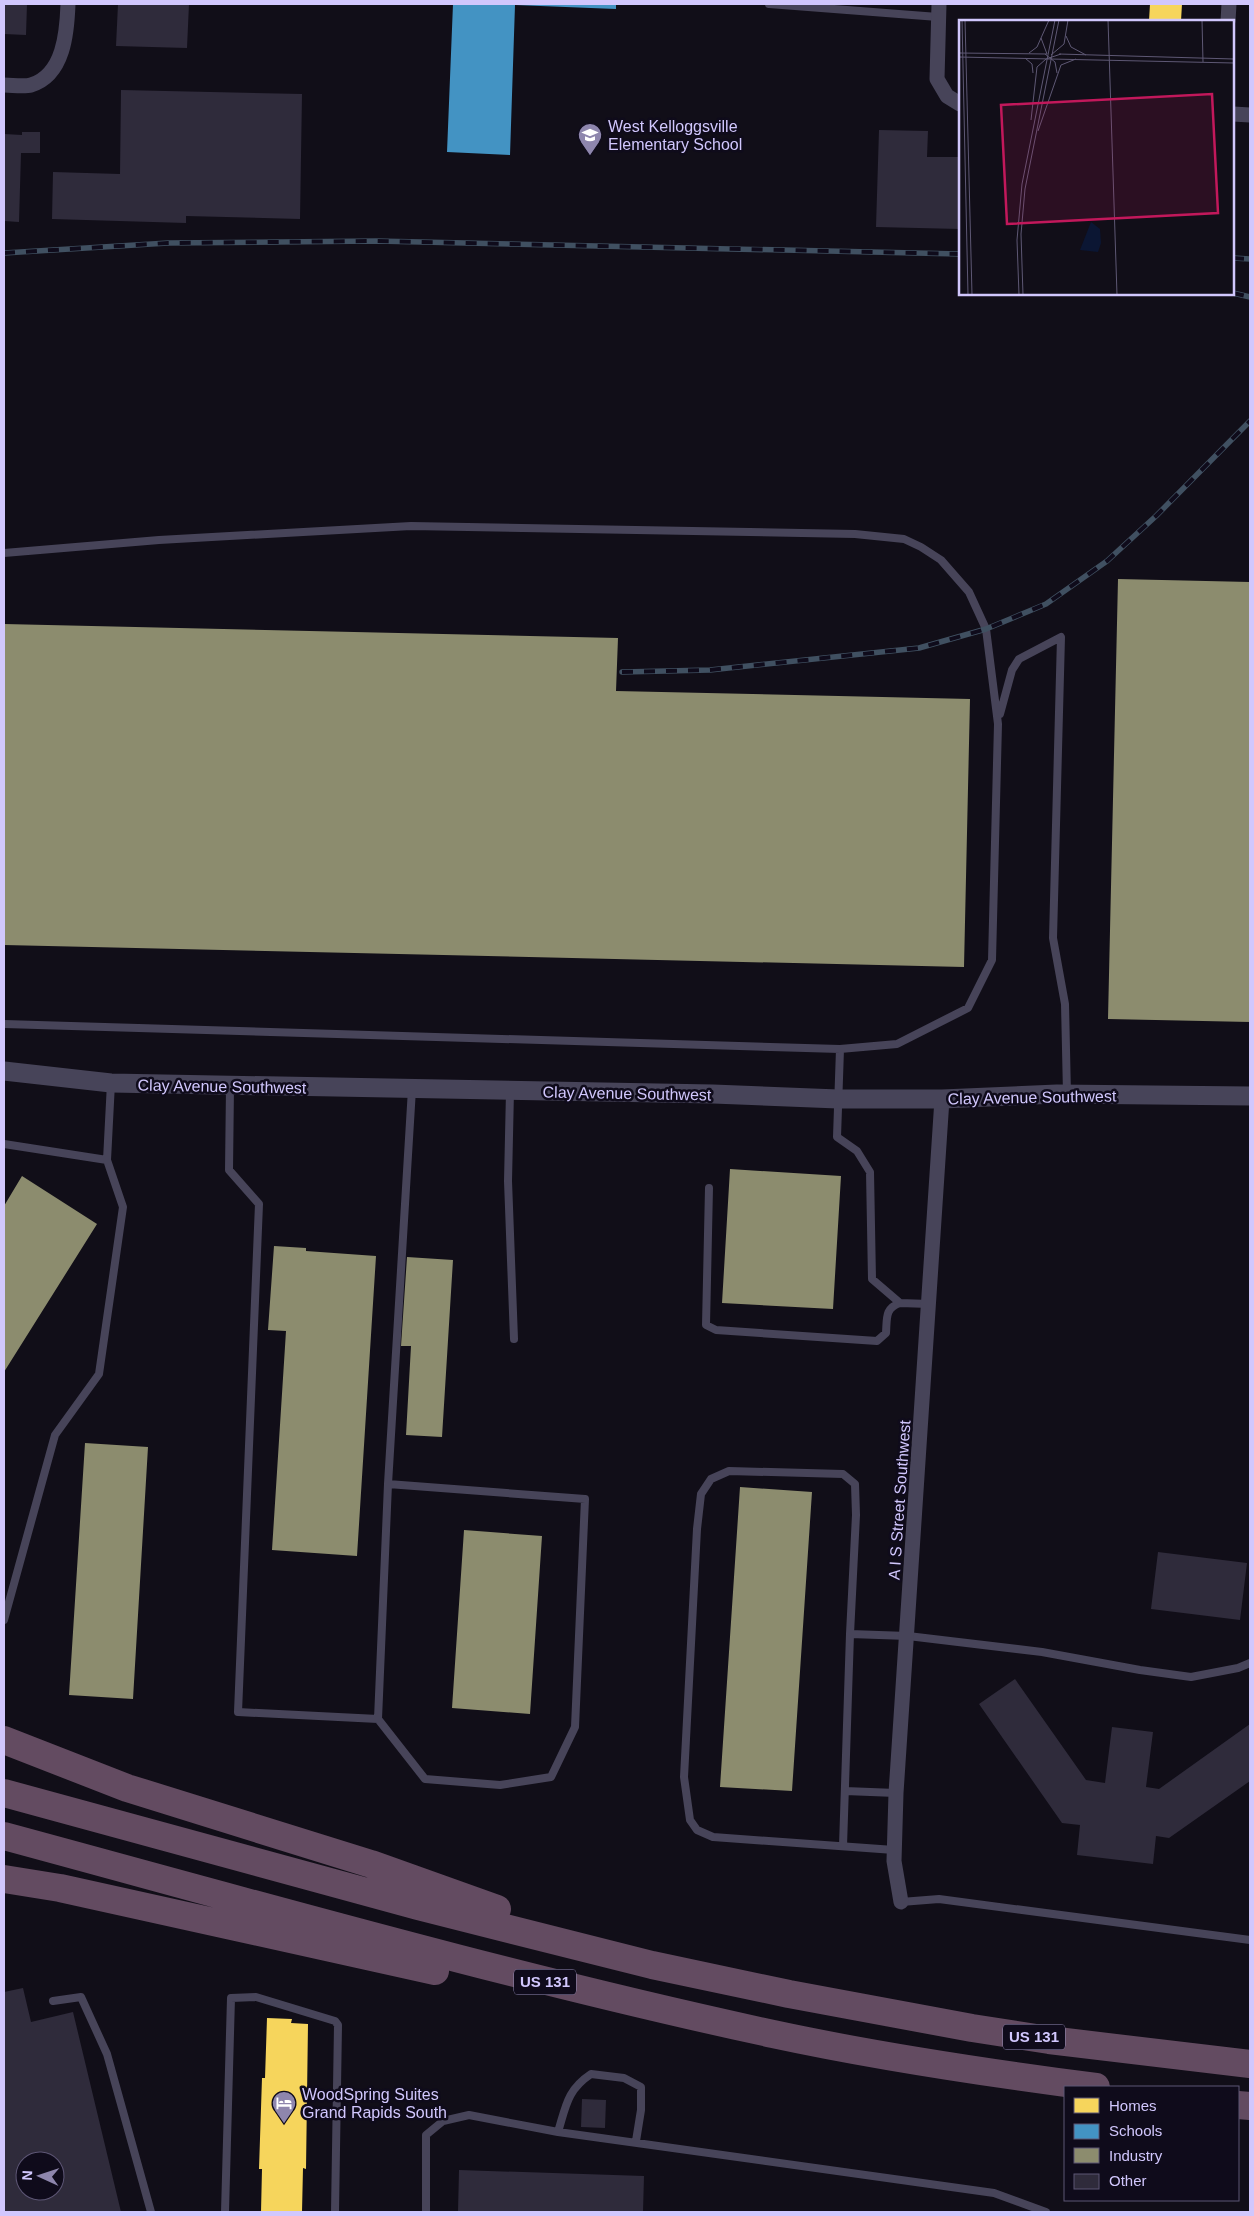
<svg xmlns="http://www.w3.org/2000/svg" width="1254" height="2216" viewBox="0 0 1254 2216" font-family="Helvetica,sans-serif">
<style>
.homes{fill:#f6d55c}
.schools{fill:#4393c3}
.industry{fill:#8c8c6e}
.building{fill:#2f2b3b;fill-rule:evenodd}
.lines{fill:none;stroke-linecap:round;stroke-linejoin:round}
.service{stroke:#474459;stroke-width:8}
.minor{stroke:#474459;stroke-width:15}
.tertiary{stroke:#474459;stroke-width:19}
.motorway{stroke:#634b61;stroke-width:28}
.rail-casing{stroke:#405061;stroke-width:5.5}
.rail{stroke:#0f0b1b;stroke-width:4;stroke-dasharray:11;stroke-linecap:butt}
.labels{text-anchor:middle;stroke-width:5;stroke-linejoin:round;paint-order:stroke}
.shield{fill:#0f0b1b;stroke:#978fb9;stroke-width:1}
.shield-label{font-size:15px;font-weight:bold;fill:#d1c7fd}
.poi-label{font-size:16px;fill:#d1c7fd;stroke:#0f0b1b;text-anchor:start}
.street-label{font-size:16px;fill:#d1c7fd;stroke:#0f0b1b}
.inset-road{fill:none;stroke:#5e5874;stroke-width:1}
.view{fill:#c2185b;fill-opacity:0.15;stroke:#c2185b;stroke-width:2.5}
.inset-edge{fill:none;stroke:#d1c7fd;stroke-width:2.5}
</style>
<rect width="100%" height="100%" fill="#110e18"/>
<path class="homes" d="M1150 4H1182L1181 21H1149Z
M267 2018 292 2019 291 2023 308 2024 306 2169 303 2168 302 2212H261L262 2169H259L262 2078H265Z"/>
<path class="schools" d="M453 4H616V9L515 5 510 155 447 152Z"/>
<path class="industry" d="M1118 579 1250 582V1022L1108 1019Z
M4 624 618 638 616 691 970 699 964 967 4 945Z
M730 1169 841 1176 833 1309 722 1303Z
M22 1176 97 1224 4 1372V1206Z
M274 1246 306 1248V1251L376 1256 357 1556 272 1550 286 1331 268 1330Z
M407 1257 453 1260 442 1437 406 1435 411 1346H401Z
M85 1443 148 1447 133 1699 69 1695Z
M740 1487 812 1492 792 1791 720 1787Z
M464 1530 542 1536 530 1714 452 1708Z"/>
<path class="building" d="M4 4H27L26 35 4 34Z
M118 4H189L187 48 116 46Z
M121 90 302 94 300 219 186 216V223L52 219 53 172 120 174Z
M879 130 928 131 927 157H960V229L876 227Z
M22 132H40V153H21L19 222 4 221V134L22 135Z
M1158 1552 1247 1563 1240 1620 1151 1609Z
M1015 1679 1086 1780 1105 1783 1112 1727 1153 1732 1146 1787 1159 1789 1250 1724V1781L1169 1838 1156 1836 1153 1864 1077 1855 1080 1825 1062 1823 979 1704Z
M23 1988 31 2022 73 2012 121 2212H4V1992ZM25 2161H55V2191H25Z
M582 2099 606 2100 605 2128 581 2127Z
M459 2170 644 2176 643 2212H458Z"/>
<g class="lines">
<path class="service" d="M769 4 938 17
M4 553 159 540 411 526 855 534 904 539 921 547 941 560 969 592 986 629 998 724 992 960 968 1008 897 1044 840 1049
M1000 714 1012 670 1019 659 1061 637 1053 938 1065 1004 1067 1094
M4 1024 840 1049 837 1137 857 1151 870 1172 872 1279 900 1303 929 1304
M230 1087 229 1170 259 1204 238 1712 378 1719
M510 1091 508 1181 514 1339
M4 1144 107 1160
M709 1188 706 1325 716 1330 877 1341 886 1333C887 1318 885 1308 900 1303
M388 1484 585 1499 575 1727 551 1777 500 1785 425 1779 378 1719 388 1484 412 1089
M4 1620 55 1435 99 1374 123 1207 107 1160 111 1083
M845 1791 896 1793
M843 1846 850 1634
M894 1850 713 1837 697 1830 690 1820 684 1777 697 1529 701 1494 711 1479 729 1471 843 1474 855 1484 856 1515 850 1634 908 1636 1042 1652 1140 1670 1191 1677 1238 1668 1250 1663
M901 1902 939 1899 1250 1940
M53 2001 81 1997 107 2054 151 2212
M558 2132C566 2106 567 2090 591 2074L624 2078 641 2087V2110L636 2141
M225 2212 231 1998 256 1997 335 2021 338 2025 335 2212
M426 2212V2135L443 2121 469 2115 558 2132 994 2193 1046 2212"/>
<path class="minor" d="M939 4 937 79 947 96 960 104
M1228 21 1229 4
M4 85C12 85 24 87 31 85 64 75 67 32 68 4
M1233 114 1250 115
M901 1902 894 1861 896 1793 942 1099"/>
<path class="tertiary" d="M4 1071 111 1083 713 1094 838 1099H942L1057 1094 1250 1096"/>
<path class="motorway" d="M4 1740 127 1788 371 1864 497 1909
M4 1793 418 1906 652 1965 789 1994 972 2028 1049 2040 1250 2064
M4 1836C259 1905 514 1978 773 2034 880 2057 988 2073 1096 2087
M4 1879 60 1888 435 1971
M1238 2105 1250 2106"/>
<g class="rail-casing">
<path id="rail" d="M4 253 168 243 376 241 960 254
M1233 258 1250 259
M1233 293 1250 297
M622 672 710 670 919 648 986 629 1046 604 1107 561 1156 516 1250 421"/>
</g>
<use href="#rail" class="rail"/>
</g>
<defs>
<g id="school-pin" transform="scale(1.25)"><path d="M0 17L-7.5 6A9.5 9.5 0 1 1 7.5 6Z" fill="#8e86ad" stroke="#0f0b1b"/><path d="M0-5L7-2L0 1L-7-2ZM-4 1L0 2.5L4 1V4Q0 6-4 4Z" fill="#fff"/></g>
<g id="hotel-pin" transform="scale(1.25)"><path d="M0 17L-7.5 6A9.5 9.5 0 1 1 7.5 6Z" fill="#8e86ad" stroke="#0f0b1b"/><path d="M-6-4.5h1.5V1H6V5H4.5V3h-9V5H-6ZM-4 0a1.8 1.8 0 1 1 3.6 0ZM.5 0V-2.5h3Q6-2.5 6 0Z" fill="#fff"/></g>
</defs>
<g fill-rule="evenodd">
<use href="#school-pin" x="590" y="135"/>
<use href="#hotel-pin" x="284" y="2103"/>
</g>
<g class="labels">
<g class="shield">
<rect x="514" y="1969.5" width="62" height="25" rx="4"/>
<rect x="1003" y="2024.5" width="62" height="25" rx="4"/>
</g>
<g class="shield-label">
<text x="545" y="1987">US 131</text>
<text x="1034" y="2042">US 131</text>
</g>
<g class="poi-label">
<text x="608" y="132">West Kelloggsville<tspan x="608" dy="18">Elementary School</tspan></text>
<text x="302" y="2100">WoodSpring Suites<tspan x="302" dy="18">Grand Rapids South</tspan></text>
</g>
<g class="street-label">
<text transform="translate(222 1086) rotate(1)" y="6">Clay Avenue Southwest</text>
<text transform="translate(627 1093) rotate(1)" y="6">Clay Avenue Southwest</text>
<text transform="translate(1032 1097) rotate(-1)" y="6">Clay Avenue Southwest</text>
<text transform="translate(899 1500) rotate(-86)" y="6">A I S Street Southwest</text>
</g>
</g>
<g transform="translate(959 20)">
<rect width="275" height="275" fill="#110e18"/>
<path d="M132 202 141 209 142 223 139 232 121 230Z" fill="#0b1633"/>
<path class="inset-road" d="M3 0 9 275M6 0 13 275M149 0 158 275M243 0 244 42M107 16 112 27 127 35M82 18 88 34M0 33 88 34M70 33 78 27 90 0M86 34 96 42 98 53M100 34 275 39M92 35 105 24 109 0M0 37 275 43M66 38 73 44 74 53M72 100 78 47 87 39 102 34M79 111 102 45 117 39M60 275 58 220 63 164 96 0M64 275 62 214 66 169 100 0"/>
<path class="view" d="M253 74 259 193 48 204 42 85Z"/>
<rect width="275" height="275" class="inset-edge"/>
</g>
<rect width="1254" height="2216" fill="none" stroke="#d1c7fd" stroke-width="10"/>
<rect x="1064" y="2086" width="175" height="115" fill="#0f0b1b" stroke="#5d5675"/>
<rect x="1074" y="2098" width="25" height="15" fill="#f6d55c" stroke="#5d5675"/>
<text x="1109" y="2111" font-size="15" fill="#d1c7fd">Homes</text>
<rect x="1074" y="2124" width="25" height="15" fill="#4393c3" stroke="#5d5675"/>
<text x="1109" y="2136" font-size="15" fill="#d1c7fd">Schools</text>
<rect x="1074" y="2148" width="25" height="15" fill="#8c8c6e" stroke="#5d5675"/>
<text x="1109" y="2161" font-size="15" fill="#d1c7fd">Industry</text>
<rect x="1074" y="2174" width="25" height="15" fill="#2f2b3b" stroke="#5d5675"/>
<text x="1109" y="2186" font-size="15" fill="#d1c7fd">Other</text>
<g transform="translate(40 2176) rotate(273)"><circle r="24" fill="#0f0b1b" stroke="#5d5675"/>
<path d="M0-4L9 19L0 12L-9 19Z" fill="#8e86ad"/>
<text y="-8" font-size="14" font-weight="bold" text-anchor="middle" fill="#d1c7fd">N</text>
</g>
</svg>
